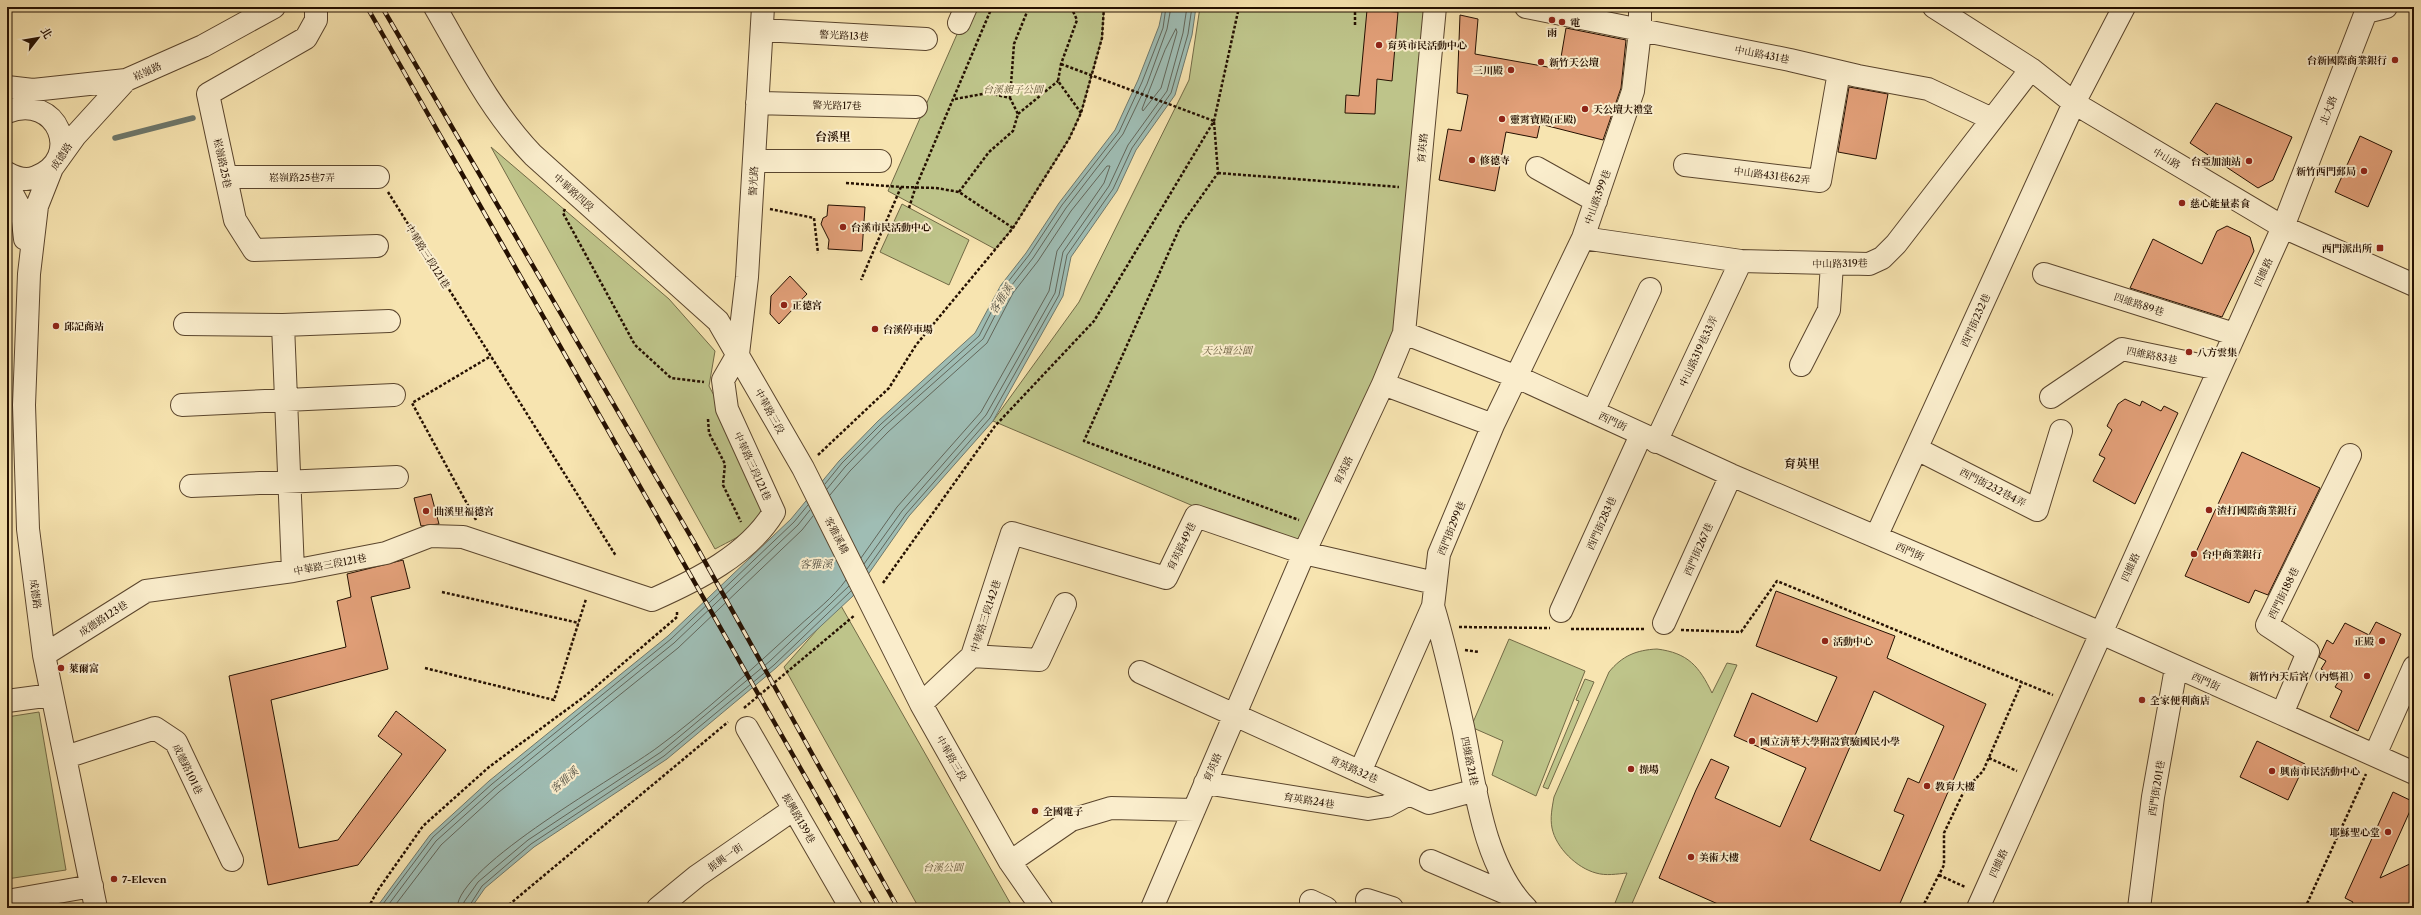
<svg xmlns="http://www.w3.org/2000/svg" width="2421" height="915" viewBox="0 0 2421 915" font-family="'Libre Caslon Text','Noto Serif TC',serif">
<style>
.green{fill:#bec48a;stroke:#726a46}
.water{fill:#9fbdb4;stroke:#6e786c}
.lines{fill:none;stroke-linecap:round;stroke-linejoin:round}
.shore{stroke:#62665a;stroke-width:1}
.stream{stroke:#6e786c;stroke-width:5.5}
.building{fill:#e19f78;stroke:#251001;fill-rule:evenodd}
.minor-casing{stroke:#5a452d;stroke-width:24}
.path{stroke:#251001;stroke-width:2.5;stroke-dasharray:3 2;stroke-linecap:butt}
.minor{stroke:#faedcc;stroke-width:22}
.rail-casing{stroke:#251001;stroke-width:4.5}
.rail{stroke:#faedcc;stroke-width:3;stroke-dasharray:9;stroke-linecap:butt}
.path-bridge{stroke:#251001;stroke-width:2.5;stroke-dasharray:3 2;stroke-linecap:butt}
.poi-dot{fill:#8f2418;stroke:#faedcc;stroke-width:1.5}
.labels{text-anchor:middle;stroke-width:4;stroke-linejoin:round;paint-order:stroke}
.poi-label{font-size:10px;font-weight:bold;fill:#251001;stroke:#faedcc;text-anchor:start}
.street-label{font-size:10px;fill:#251001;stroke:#faedcc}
.park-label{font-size:10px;font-style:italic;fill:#5b4f31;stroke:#faedcc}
.water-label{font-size:11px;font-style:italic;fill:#504d40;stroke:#faedcc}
.quarter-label{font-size:12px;font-weight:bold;fill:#251001;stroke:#faedcc}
</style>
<rect width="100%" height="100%" fill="#f7e4b0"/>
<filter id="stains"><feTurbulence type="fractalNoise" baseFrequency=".005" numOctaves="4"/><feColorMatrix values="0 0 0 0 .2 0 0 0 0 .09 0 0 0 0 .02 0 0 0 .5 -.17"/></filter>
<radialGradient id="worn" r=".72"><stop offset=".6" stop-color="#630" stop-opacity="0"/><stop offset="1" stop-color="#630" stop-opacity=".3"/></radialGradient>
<path class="green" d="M969 7H1104L1102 38 1081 113 1069 139 1013 228 995 249 888 191Z
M1200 7H1431L1404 333 1304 553 993 421 1079 302 1189 80Z
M491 147 669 299 715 351 709 386 765 492C762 528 745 533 715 549Z
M902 204 969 240 949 285 880 252Z
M840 604 1013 908H919L784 667Z
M1509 639 1585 671 1536 796 1492 775 1503 741 1471 727Z
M1657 649C1688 653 1699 666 1712 693L1727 663 1737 665 1630 908H1613L1627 873C1617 874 1606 876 1596 873 1577 868 1556 848 1552 828 1550 818 1552 808 1554 797L1609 672C1622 656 1636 650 1657 649Z
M1585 679 1594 682 1548 789 1543 787 1579 701 1576 700Z
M39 712 66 870 7 879V717Z"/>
<path class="water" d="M1163 7H1196L1192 35 1175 95 1136 150 1117 191 1071 257 1063 296 993 421 909 516 853 596 776 668 667 759 534 847 485 888 471 908H376L430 835 489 781 668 636 791 519 839 461 878 421 975 333 1001 285 1026 253 1059 203 1115 130 1138 80 1159 26Z"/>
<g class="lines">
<path class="shore" d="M1176 29 1177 32 1161 88 1143 111 1142 109 1165 50Z
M825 484 842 463 881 424 979 336 1004 287 1029 255 1062 205 1119 132 1142 82 1163 28 1166 7
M827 489 845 467 884 427 983 339 1008 290 1033 258 1066 208 1123 134 1147 84 1167 29 1171 7
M830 495 850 471 888 432 987 343 1013 293 1038 261 1071 211 1107 166H1110L1104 183 1057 251 1049 291 981 412 897 507 861 558
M864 564 902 511 986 415 1055 293 1063 252 1109 186 1128 145 1167 91 1183 33 1187 7
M867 569 906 514 990 418 1059 295 1067 255 1113 189 1132 148 1171 93 1188 34 1192 7
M380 908 433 837 492 784 671 639 794 522 808 505
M386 908 436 841 495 788 674 643 798 525 810 510
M393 908 441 845 499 792 678 648 802 530 813 516
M457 908C458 865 621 775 658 747 707 711 753 668 798 627 814 612 833 598 846 580
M463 908 464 902 478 882 528 840 661 752 770 661 849 586
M468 908 482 886 531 844 664 756 774 665 851 591"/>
<path class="stream" d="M115 138 193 118"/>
</g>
<path class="building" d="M1367 10 1398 12 1392 81 1377 79 1375 114 1345 113 1346 95 1359 96Z
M1460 15 1478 19 1475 54 1559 69 1566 28 1626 40 1621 88 1603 140 1540 124 1537 138 1506 132 1495 191 1439 180 1448 129 1461 131 1468 95 1457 93Z
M1849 87 1888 94 1876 159 1838 152Z
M2216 103 2292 137 2273 180 2258 188 2190 143Z
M2360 136 2392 151 2368 207 2335 192Z
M828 205 865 207 862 251 828 249 829 240 821 224 823 218 827 216Z
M2227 226 2250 237 2254 251 2222 317 2130 288 2153 239 2202 264 2217 231Z
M790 276 807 294 779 324 770 314 771 296Z
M2125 399 2140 406 2142 401 2161 411 2164 406 2178 413 2135 504 2093 481 2105 458 2099 455 2112 430 2107 426 2118 404Z
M2242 452 2320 488 2268 595 2255 590 2249 603 2185 576Z
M431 494 439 524 421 526 414 498Z
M403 560 410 588 371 597 388 669 271 700 299 848 338 840 402 754 378 736 396 711 446 750 358 865 268 885 229 676 346 647 337 601 351 597 347 574Z
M1776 591 1895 636 1887 658 1986 704 1898 908H1727L1659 878 1696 790 1711 759 1729 767 1715 798 1780 827 1806 768 1734 736 1752 693 1817 722 1837 677 1756 646ZM1874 691 1944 726 1919 783 1908 778 1894 811 1904 815 1880 871 1810 840Z
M2376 622 2401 634 2358 731 2330 717 2342 691 2335 687 2340 679 2321 669 2326 661 2319 657 2327 640 2333 644 2345 623 2369 635Z
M2257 741 2305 764 2288 800 2240 777Z
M2393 792 2414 802 2380 878 2414 862V908H2350L2353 902 2345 898Z"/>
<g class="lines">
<g class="minor-casing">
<path id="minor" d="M316 7V20L306 38 208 94 235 220 254 250 377 246
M435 7C465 59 491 111 533 155L718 321 803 468 921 704 1010 862 1042 908
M1526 7 1790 60 1858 76 1928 89 1992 119
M1934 7 2031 69 2074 103 2283 227 2414 285
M2366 12 2386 7
M959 23 966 7
M762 30 926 39
M7 87 33 90 126 80 203 46 274 7
M757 103 916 107
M7 112C58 92 84 159 36 177 27 181 16 178 7 173
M754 161H880
M1685 165 1820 181 1839 72
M1537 168 1596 201
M226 177H378
M7 184 22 212 25 239
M1583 238 1741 261 1869 264 1882 258 1896 244 2031 69
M2044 274 2234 334
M185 324 283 325 389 321
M283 325 293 571
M1404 333 1517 377 1731 475 2101 633 2414 773
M1801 365 1829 310 1832 264
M1383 384 1493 425
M2051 397 2122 349 2219 369
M182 405 394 395
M1593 412 1650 289
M1656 442 1741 261
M1917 449 2037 510 2061 431
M191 486 397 477
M1876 537 2074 103 2124 7
M1433 606C1445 646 1454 686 1463 727 1475 785 1483 865 1526 908
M1561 611 1641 435
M1664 623 1731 475
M44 655 146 591 293 571 386 553 430 536 463 537 652 600C697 580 748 555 774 512L727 409 723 380 738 354 747 277 763 7
M972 656 1039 660 1065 604
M1140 672 1429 803 1476 790
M7 701 52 695
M921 704 972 656 1012 533 1166 578 1196 516 1304 553 1435 583
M2282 714 2308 652 2267 625 2350 455
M747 728 851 908
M2375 755 2414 667
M66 757 155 728 176 742 232 860
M1360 772 1433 606 1439 554 1493 425 1583 238 1633 91 1640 31V7
M1205 783 1368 809 1387 806 1409 794
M1431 861 1515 897
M1010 862 1071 820 1111 808 1194 810
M1367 900 1392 908
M7 901 92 886
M1311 901 1326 908
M96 908 44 655 28 529 24 405 29 274 37 206 52 168 75 136 126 80
M658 908 697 876 794 809
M1152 908 1304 553 1383 384 1404 333 1435 7
M1978 908 2283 227 2366 12
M2139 908 2153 797 2176 668"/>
</g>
<path class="path" d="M1071 7 1077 20 1061 64 1058 81 1081 113
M1355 7V27
M955 99 988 93 1010 98 1014 44 1029 7
M1018 114 1058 81
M1214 122 1218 173 1181 225 1084 441 1299 520
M1218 173 1399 187
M846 183 901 187 861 280
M901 187 936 188 959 192 1013 228
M388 192 616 556
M959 192 989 152 1013 131 1018 114 1010 98
M909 208 915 189 992 7
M565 209 563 213 635 345 671 378 704 382
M770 209 814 218 818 253
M708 419 709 433 725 464 723 485 741 522
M818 455 889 388 916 345 1013 228 1069 139 1081 113 1102 38 1104 7
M476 520 412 403 491 356
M883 583 995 426 1094 321 1214 121 1239 7
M442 592 579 623
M1459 627 1550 628
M1571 629H1646
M1681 630 1741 632 1777 581 2053 695
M1465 650 1479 652
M425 668 554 700 586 599
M744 708 855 615
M1989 758 2017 771
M1939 875 1965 887
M368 908 378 890 423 826 489 767 585 696 677 617V611
M505 908 728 722
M1922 908 1944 865V833L1964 791 1983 771 2022 682
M2305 908 2366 774"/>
<use href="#minor" class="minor"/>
<g class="rail-casing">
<path id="rail" d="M367 7 880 908
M382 7 694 542 898 908"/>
</g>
<use href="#rail" class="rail"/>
<path class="path-bridge" d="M1061 64 1214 121"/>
</g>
<g class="poi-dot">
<circle cx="1552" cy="20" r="4"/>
<circle cx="1562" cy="22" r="4"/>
<circle cx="1379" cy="45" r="4"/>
<circle cx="2395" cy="60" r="4"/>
<circle cx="1541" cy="62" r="4"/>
<circle cx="1511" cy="70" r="4"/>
<circle cx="1585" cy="109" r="4"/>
<circle cx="1502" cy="119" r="4"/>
<circle cx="1472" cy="160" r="4"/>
<circle cx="2249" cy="161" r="4"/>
<circle cx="2364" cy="171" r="4"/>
<circle cx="2182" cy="203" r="4"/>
<circle cx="843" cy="227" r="4"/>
<rect x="2376" y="244" width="8" height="8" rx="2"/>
<circle cx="784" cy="305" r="4"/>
<circle cx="56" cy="326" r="4"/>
<circle cx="875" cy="329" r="4"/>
<circle cx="2189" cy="352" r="4"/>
<circle cx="2209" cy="510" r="4"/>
<circle cx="426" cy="511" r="4"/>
<circle cx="2194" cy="554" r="4"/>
<circle cx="1825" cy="641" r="4"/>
<circle cx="2382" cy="641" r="4"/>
<circle cx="61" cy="668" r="4"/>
<circle cx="2367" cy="676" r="4"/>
<circle cx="2142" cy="700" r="4"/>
<circle cx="1752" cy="741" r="4"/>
<circle cx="1631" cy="769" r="4"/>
<circle cx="2272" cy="771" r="4"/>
<circle cx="1927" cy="786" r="4"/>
<circle cx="1035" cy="811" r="4"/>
<circle cx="2388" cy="832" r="4"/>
<circle cx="1691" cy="857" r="4"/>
<circle cx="114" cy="879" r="4"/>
</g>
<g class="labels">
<g class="poi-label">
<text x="1570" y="26">電</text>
<text x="1552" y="36" text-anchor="middle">雨</text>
<text x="1387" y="49">育英市民活動中心</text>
<text x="2387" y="64" text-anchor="end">台新國際商業銀行</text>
<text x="1549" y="66">新竹天公壇</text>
<text x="1503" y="74" text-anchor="end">三川殿</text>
<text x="1593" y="113">天公壇大禮堂</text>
<text x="1510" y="123">靈霄寶殿(正殿)</text>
<text x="1480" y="164">修德寺</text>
<text x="2241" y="165" text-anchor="end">台亞加油站</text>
<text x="2356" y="175" text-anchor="end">新竹西門郵局</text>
<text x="2190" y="207">慈心能量素食</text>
<text x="851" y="231">台溪市民活動中心</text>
<text x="2372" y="252" text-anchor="end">西門派出所</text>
<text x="792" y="309">正德宮</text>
<text x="64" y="330">邱記商站</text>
<text x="883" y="333">台溪停車場</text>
<text x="2197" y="356">八方雲集</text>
<text x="2217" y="514">渣打國際商業銀行</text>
<text x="434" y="515">曲溪里福德宮</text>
<text x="2202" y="558">台中商業銀行</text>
<text x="1833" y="645">活動中心</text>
<text x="2374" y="645" text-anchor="end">正殿</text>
<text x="69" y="672">萊爾富</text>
<text x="2359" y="680" text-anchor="end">新竹內天后宮（內媽祖）</text>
<text x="2150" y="704">全家便利商店</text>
<text x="1760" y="745">國立清華大學附設實驗國民小學</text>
<text x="1639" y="773">操場</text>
<text x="2280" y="775">興南市民活動中心</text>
<text x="1935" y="790">教育大樓</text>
<text x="1043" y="815">全國電子</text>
<text x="2380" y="836" text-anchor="end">耶穌聖心堂</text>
<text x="1699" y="861">美術大樓</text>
<text x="122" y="883">7-Eleven</text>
</g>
<g class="street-label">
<text transform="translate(844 35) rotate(3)" y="4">警光路13巷</text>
<text transform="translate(1762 54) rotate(11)" y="4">中山路431巷</text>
<text transform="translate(147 71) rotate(-24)" y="4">崧嶺路</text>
<text transform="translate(837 105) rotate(1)" y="4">警光路17巷</text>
<text transform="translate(2328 110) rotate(-69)" y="4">北大路</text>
<text transform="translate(1422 148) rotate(-85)" y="4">育英路</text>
<text transform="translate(61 156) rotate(-56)" y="4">成德路</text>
<text transform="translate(2167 158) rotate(31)" y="4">中山路</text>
<text transform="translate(223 163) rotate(78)" y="4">崧嶺路25巷</text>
<text transform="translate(1772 175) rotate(7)" y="4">中山路431巷62弄</text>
<text x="302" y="181">崧嶺路25巷7弄</text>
<text transform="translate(753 181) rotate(-87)" y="4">警光路</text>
<text transform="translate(574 192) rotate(42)" y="4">中華路四段</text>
<text transform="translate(1597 197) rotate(-70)" y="4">中山路399巷</text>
<text transform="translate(428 256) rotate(58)" y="4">中華路三段121巷</text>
<text transform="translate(1840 263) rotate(-1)" y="4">中山路319巷</text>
<text transform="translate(2263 272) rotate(-66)" y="4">四維路</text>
<text transform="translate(2139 304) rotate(18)" y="4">四維路89巷</text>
<text transform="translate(1975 320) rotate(-66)" y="4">西門街232巷</text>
<text transform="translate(1698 351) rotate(-65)" y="4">中山路319巷33弄</text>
<text transform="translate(2152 355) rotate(11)" y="4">四維路83巷</text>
<text transform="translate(770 411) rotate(61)" y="4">中華路三段</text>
<text transform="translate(1613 421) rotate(25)" y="4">西門街</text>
<text transform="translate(753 466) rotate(65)" y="4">中華路三段121巷</text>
<text transform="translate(1343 470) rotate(-65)" y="4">育英路</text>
<text transform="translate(1993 487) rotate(27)" y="4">西門街232巷4弄</text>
<text transform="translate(1601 523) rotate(-66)" y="4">西門街283巷</text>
<text transform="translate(1451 528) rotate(-68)" y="4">西門街299巷</text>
<text transform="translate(837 535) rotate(63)" y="4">客雅溪橋</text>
<text transform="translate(1181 546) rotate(-64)" y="4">育英路49巷</text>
<text transform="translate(1698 549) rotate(-66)" y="4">西門街267巷</text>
<text transform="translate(1910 551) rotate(23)" y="4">西門街</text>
<text transform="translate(330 564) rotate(-11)" y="4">中華路三段121巷</text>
<text transform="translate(2130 567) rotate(-66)" y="4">四維路</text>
<text transform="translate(2283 593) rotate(-64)" y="4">西門街188巷</text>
<text transform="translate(36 594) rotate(82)" y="4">成德路</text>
<text transform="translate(985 616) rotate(-72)" y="4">中華路三段142巷</text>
<text transform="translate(103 618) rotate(-33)" y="4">成德路123巷</text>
<text transform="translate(2206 681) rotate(24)" y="4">西門街</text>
<text transform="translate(952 758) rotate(60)" y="4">中華路三段</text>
<text transform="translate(1470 761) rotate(78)" y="4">四維路21巷</text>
<text transform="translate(1212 767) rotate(-67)" y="4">育英路</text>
<text transform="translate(188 769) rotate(64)" y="4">成德路101巷</text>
<text transform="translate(1354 769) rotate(24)" y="4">育英路32巷</text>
<text transform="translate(2156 788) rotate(-81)" y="4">西門街201巷</text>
<text transform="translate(1309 800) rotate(9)" y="4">育英路24巷</text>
<text transform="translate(799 818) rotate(60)" y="4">振興路139巷</text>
<text transform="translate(725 857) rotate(-35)" y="4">振興一街</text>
<text transform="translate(1998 863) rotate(-66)" y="4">四維路</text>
</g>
<g class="park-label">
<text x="1013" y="93">台溪親子公園</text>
<text x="1227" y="354">天公壇公園</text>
<text x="943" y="871">台溪公園</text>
</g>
<g class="water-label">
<text transform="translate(1001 299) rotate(-57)" y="4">客雅溪</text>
<text x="816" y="568">客雅溪</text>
<text transform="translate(564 780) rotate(-41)" y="4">客雅溪</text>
</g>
<g class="quarter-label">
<text x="833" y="141">台溪里</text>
<text x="1802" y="468">育英里</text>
</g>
</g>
<rect width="2421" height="915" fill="none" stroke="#f7e4b0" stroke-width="24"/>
<rect x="8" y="8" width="2405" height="899" fill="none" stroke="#251001" stroke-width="2"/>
<rect x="12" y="12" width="2397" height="891" fill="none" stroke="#251001"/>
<g transform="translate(38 38) rotate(59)" stroke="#faedcc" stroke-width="3" paint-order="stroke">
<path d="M0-3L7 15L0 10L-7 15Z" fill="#251001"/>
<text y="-6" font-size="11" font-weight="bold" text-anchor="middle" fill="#251001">北</text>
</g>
<rect width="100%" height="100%" filter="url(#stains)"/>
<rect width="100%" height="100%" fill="url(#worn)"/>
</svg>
